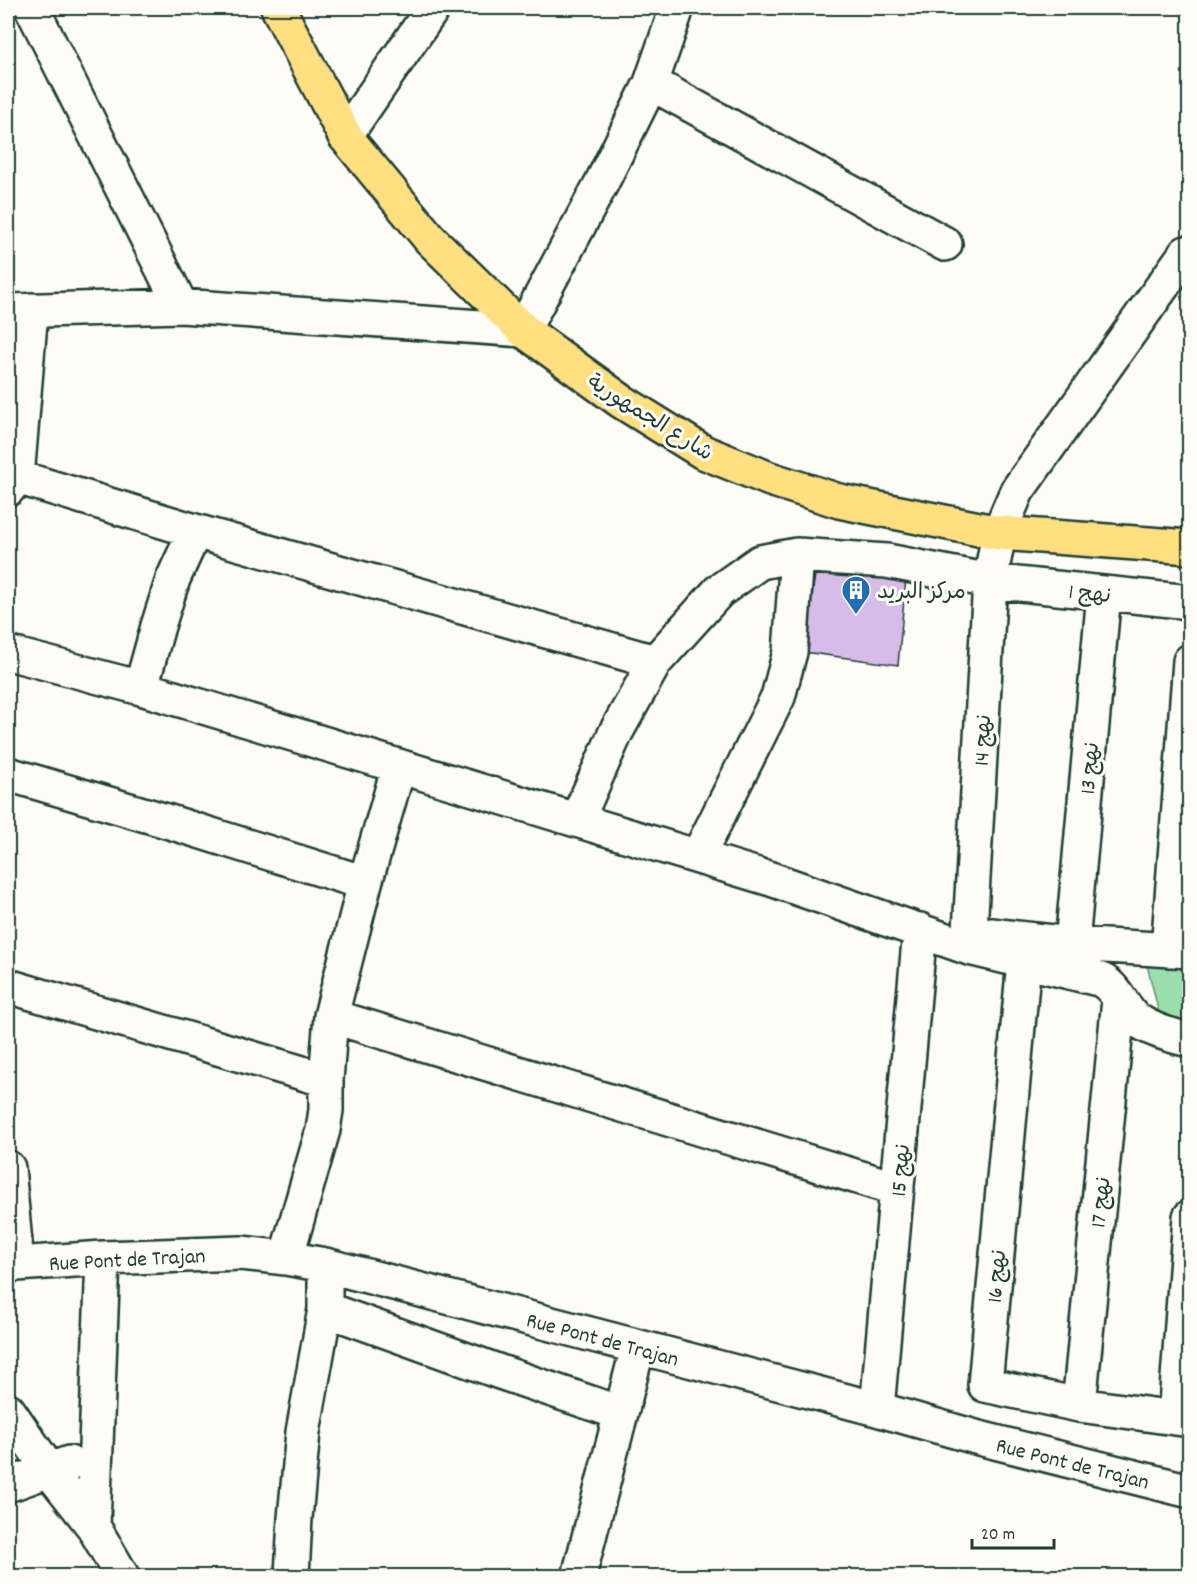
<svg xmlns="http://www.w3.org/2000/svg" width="1197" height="1584" viewBox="0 0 1197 1584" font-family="Dekko,'Playpen Sans Arabic',sans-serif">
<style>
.green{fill:#9be0ac;stroke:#5d8e70;stroke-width:1.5}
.building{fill:#d7bbe9;stroke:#1f3d34;stroke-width:1.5}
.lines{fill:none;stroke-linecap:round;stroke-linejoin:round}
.minor-casing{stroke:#1f3d34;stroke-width:38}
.major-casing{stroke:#1f3d34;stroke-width:38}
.minor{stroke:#fdfcf7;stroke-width:33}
.major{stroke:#ffdf80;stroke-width:33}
.labels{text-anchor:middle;stroke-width:6;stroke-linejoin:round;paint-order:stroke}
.street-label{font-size:22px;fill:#1f3d34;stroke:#fdfcf7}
.poi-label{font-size:22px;fill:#1f3d34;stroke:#fdfcf7;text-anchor:start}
</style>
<rect width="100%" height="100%" fill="#fdfcf7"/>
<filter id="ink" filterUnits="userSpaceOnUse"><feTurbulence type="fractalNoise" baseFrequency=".0167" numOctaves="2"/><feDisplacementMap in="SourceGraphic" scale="12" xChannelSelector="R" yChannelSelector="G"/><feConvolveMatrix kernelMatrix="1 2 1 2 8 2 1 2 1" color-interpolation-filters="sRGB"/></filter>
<g filter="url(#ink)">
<path class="green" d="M1189 952V1027L1162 1025 1147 965 1169 957Z"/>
<path class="building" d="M816 568 906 578 898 665 804 652Z"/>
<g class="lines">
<g class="minor-casing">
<path id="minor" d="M32 8 181 306
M651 83 945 244
M345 136 433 8
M8 311 181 306 523 330 601 184 651 83 677 8
M17 477 195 531 655 662
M8 489 17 477 31 310
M195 531 173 579 158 626 141 688 771 879 969 948 1090 977C1094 978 1100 979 1103 981 1118 990 1124 1010 1137 1020 1153 1031 1171 1036 1190 1040
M8 653 141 688
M8 774 173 823 365 883
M577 820 616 732 655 662 719 591 760 562 797 555 887 561 990 581 1190 602
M698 856 778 697 790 652 797 555
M991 935 1072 944 1190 951
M1072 944 1104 593
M969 948 990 581 999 533 1017 491 1186 253
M1168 950 1190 661
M1024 961 985 1385 1079 1405 1190 1420
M8 986 326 1080
M331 1016 897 1189
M8 1168 17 1264
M286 1258 323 1130 326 1110V1080L331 1016 365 883 399 766
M8 1266 17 1264 103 1258 241 1253 286 1258 325 1265 877 1409 979 1438 1190 1491
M325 1309 500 1372 620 1413
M1079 1405 1119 999
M877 1409 920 930
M8 1410 49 1470 93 1526 122 1576
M1175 1418 1190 1217
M8 1485 69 1463
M93 1526 103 1258
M292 1576 295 1518 303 1432 325 1309V1265
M579 1576 638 1347"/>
</g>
<g class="major-casing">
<path id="major" d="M278 8 345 136 430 239 523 330 621 401 703 452 770 479 839 501 999 533 1190 547"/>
</g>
<use href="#minor" class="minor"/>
<use href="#major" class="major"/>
</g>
</g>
<defs>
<g id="building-pin" transform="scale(1.5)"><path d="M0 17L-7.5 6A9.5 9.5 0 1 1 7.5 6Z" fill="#1f6fb2" stroke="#fdfcf7"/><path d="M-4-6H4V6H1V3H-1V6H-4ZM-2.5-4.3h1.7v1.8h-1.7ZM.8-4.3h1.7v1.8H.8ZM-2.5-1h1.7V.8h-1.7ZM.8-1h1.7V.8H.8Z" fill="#fff"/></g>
</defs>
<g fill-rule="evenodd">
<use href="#building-pin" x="856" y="590"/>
</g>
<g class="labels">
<g class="street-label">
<text transform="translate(651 416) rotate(32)" y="8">شارع الجمهورية</text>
<text transform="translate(1090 592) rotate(6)" y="8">نهج 1</text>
<text transform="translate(981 740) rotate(-87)" y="8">نهج 14</text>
<text transform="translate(1088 768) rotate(-85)" y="8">نهج 13</text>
<text transform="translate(899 1170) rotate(-85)" y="8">نهج 15</text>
<text transform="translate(1099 1202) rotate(-84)" y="8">نهج 17</text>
<text transform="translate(127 1258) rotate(-3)" y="8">Rue Pont de Trajan</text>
<text transform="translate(995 1276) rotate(-85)" y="8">نهج 16</text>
<text transform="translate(603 1338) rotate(15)" y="8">Rue Pont de Trajan</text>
<text transform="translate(1073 1462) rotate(14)" y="8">Rue Pont de Trajan</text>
</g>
<g class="poi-label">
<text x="877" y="598">مركز البريد</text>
</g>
</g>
<rect width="1197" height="1584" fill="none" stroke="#fdfcf7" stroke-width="30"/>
<rect x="15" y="15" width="1167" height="1554" fill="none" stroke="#1f3d34" stroke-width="2" filter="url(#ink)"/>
<path d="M972 1539v9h82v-9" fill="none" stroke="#1f3d34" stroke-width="3"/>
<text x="981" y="1539" font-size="18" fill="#1f3d34" stroke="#fdfcf7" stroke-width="4.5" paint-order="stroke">20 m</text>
</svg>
